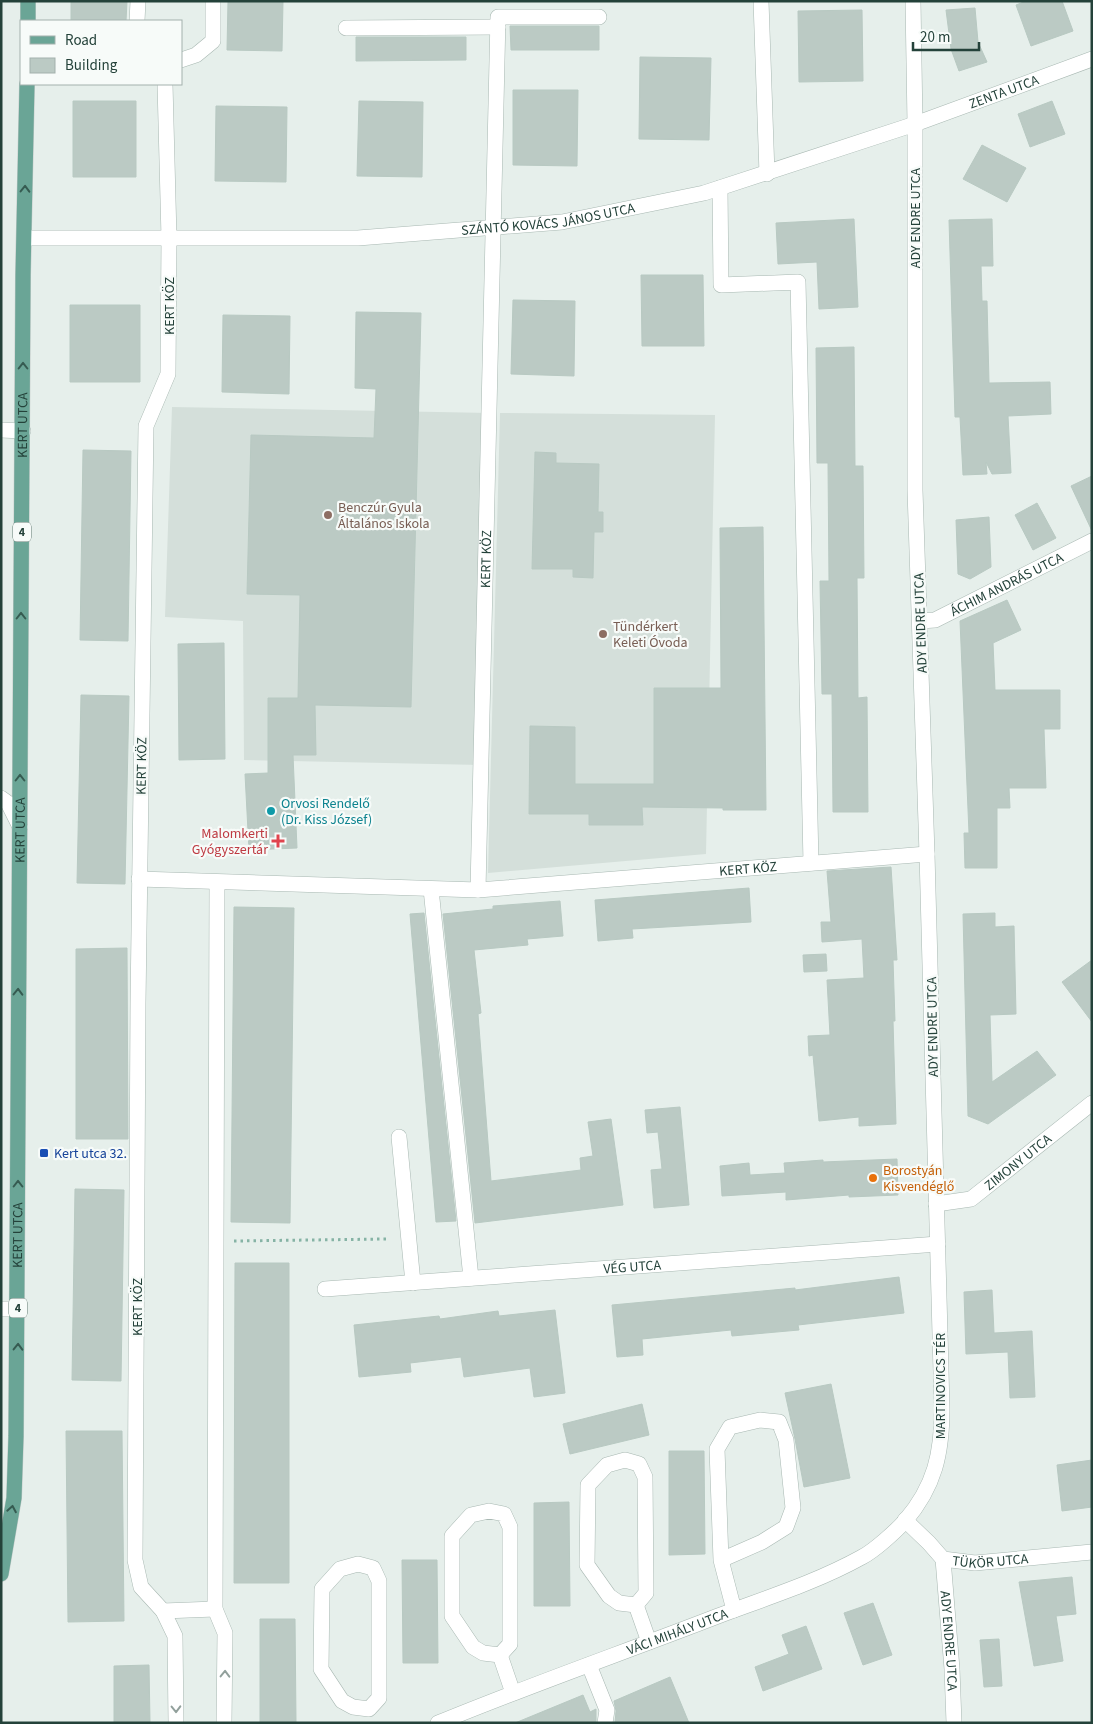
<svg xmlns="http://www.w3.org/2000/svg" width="1093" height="1724" viewBox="0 0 1093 1724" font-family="'Source Sans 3',sans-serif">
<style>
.built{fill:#d4dfda}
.building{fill:#bbcac4;stroke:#b8c9c2}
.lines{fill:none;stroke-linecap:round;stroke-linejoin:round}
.minor-casing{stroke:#a8b8b2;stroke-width:16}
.major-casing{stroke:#c2cac8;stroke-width:16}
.path{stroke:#86b3a5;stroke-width:3;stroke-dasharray:2.5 4;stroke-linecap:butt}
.minor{stroke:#fff;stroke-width:15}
.major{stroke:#6aa596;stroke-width:15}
.oneway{stroke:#365b51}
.oneway2{stroke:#92a09c}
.education-dot{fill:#8d6e63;stroke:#f7fbf9;stroke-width:2}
.culture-dot{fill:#0f9aa8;stroke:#f7fbf9;stroke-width:2}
.health-dot{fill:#e0444e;stroke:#f7fbf9;stroke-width:2}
.transit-dot{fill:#1a4fb4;stroke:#f7fbf9;stroke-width:2}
.food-dot{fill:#e8710a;stroke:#f7fbf9;stroke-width:2}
.labels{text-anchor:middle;stroke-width:4.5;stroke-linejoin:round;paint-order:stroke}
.shield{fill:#f7fbf9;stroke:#637a73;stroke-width:1}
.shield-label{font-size:12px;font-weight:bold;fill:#24423a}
.street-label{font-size:14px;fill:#24423a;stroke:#f7fbf9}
.education-label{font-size:14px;fill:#785e54;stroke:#f7fbf9;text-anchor:start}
.culture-label{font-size:14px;fill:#0d838f;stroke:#f7fbf9;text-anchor:start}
.health-label{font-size:14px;fill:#be3a42;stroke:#f7fbf9;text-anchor:end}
.transit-label{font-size:14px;fill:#164399;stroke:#f7fbf9;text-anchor:start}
.food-label{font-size:14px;fill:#c56008;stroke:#f7fbf9;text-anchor:start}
</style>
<rect width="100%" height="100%" fill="#e6efeb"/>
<path class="built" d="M172 407 490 413 481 765 244 760 243 621 165 617Z
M500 413 715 415 706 854 488 873Z"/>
<path class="building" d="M71 1H127L126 21H71Z
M228 1H283L282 51 227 50Z
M1026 1H1062L1073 31 1031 46 1016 5Z
M975 8 978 42 987 62 959 71 951 49 946 10Z
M862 10 863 81 799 82 798 11Z
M510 26H599V50H511Z
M356 37H466V60L356 61Z
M640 57 711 58 709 140 639 139Z
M513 90H578L577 166 513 165Z
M73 101H136V177H73Z
M359 101 423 102 422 177 357 176Z
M1052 101 1065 134 1030 147 1018 114Z
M216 106 287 107 286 182 215 181Z
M982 145 1026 168 1007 202 963 179Z
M854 219 858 307 819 309 817 262 778 264 776 223Z
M992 219 993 266H981L982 301H987L989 383 1050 382 1051 414 1008 416 1011 473 992 474 986 462 987 474 963 475 960 417H955L949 220Z
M641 275H703L704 346H642Z
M513 300 575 301 574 376 511 374Z
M70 305H140V382H70Z
M356 312 421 313 411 707 315 705 316 755H293L297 848 249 850 245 774 268 773V698H298L300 595 247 594 251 435 374 438 376 389 355 388Z
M223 315 290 316 289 394 222 392Z
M854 347 855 466H863L864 578H857L858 698 867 697 868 812H833L832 694H822L820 581H829L828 463H817L816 348Z
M83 450 131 451 128 641 80 640Z
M535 452 556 453V463L599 464 598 512H603V532H594L593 578 573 577V569H532Z
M1092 476V531L1071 486Z
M1037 503 1056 538 1033 550 1015 515Z
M989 517 991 567 970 579 958 574 956 520Z
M763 527 766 810H723V808L642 807 643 825H589V814H529L530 726 575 727V784H654V688H721L720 528Z
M1007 600 1021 630 993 643 995 690H1060V729H1044L1046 788H1009L1010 808H997V868H965L964 833H969L960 621Z
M224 643 225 759 179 760 178 644Z
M81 695 129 696 125 884 77 883Z
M891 867 897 960H893L895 1021H893L896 1124 859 1126V1117L819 1121 813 1055 809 1056 808 1036 830 1035 827 980 864 978 862 939 822 942 821 922H831L827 871Z
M749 888 751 922 632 929 633 938 598 941 595 900Z
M560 901 563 936 527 939 528 945 474 950 481 1013 478 1014 491 1181 581 1170 580 1158 593 1156 588 1122 611 1119 623 1205 475 1223 443 914 493 909V906Z
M234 907 294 908 290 1223 231 1222Z
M424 913 456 1221 436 1222 410 914Z
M995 913V927L1014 926 1016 1014 990 1015 992 1082 1037 1051 1056 1075 988 1124 968 1116 963 914Z
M127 948 128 1139H76V949Z
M826 954 827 971 804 972 803 955Z
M1092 960V1022L1062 982Z
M680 1107 689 1205 654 1208 651 1170 662 1169 658 1132 647 1133 645 1110Z
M897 1159 898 1195 849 1197V1195L786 1200V1192L722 1196 720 1166 749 1163 750 1175 785 1173 784 1163 823 1160V1162Z
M75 1189 124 1190 121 1381 72 1380Z
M235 1263H289V1583H234Z
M899 1277 904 1313 798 1325 799 1330 732 1336 731 1330 642 1339 643 1355 617 1357 612 1305 795 1288V1290Z
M992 1290 994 1333 1032 1331 1035 1397 1010 1398 1008 1352 966 1354 964 1292Z
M555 1310 565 1393 534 1397 530 1368 464 1377 461 1357 410 1363 411 1372 359 1377 354 1325 439 1316 440 1319 498 1311 499 1316Z
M831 1384 850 1478 804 1487 795 1439 785 1393Z
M642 1404 649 1435 570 1454 563 1424Z
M66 1431H122L124 1621 68 1622Z
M669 1451H704L705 1554 669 1555Z
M1092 1460V1507L1062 1511 1057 1465Z
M569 1502 570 1606H534V1503Z
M402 1560H437L438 1663H403Z
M1072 1577 1076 1614 1056 1616 1063 1661 1034 1666 1019 1582Z
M873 1603 892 1655 863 1665 844 1613Z
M260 1619H295L296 1722H260Z
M806 1626 822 1669 763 1691 755 1667 789 1654 782 1635Z
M999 1639 1002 1686 984 1687 980 1640Z
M149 1665 150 1723H114V1666Z
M670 1677 689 1723H615L616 1711 614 1701Z
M583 1695 590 1712 596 1709V1723H515Z"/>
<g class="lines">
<g class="minor-casing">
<g id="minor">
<path d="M761 1 767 174"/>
<path d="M137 21 138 1"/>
<path d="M346 28 498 27"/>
<path d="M181 60 196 55 213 41V1"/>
<path d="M165 84 169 238 168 374 146 426 138 1003 135 1560 141 1587 163 1611 175 1636 176 1723"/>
<path d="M720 188 721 285 798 282 811 863"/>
<path id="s1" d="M25 238H358L562 222 704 193 915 124 1092 59"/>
<path d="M1 430 23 431"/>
<path id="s2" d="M920 621 935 620 1092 541"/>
<path d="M1 798 8 803 20 827"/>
<path id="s3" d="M139 879 478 890 927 854"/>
<path d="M217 882 215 1609 225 1633 224 1723"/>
<path d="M431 889 471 1278"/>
<path id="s4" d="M478 890 498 17H599"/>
<path d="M399 1137 413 1283"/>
<path id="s5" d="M936 1204 971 1199 1092 1103"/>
<path id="s6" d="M325 1289 938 1244"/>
<path d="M1 1309H18"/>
<path d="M625 1460 639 1464 645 1477 646 1593 636 1605 619 1603 609 1596 587 1565 588 1485 607 1465Z"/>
<path d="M489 1511 504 1514 510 1527V1644L500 1655 483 1653 473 1647 452 1616V1536L471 1515Z"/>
<path id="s7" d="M905 1520 929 1543 943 1559 975 1563 1092 1552"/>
<path id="s8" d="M943 1559 952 1669 954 1723"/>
<path d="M721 1560 762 1542 786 1527 793 1508 786 1440 779 1422 760 1420 730 1427 717 1449 721 1560 734 1610"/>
<path d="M358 1564 373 1568 379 1581V1698L369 1709 353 1707 342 1701 321 1669 322 1589 340 1569Z"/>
<path d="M636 1605 649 1642"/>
<path d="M163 1611 215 1609"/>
<path d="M500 1655 513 1693"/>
<path d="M589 1665 607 1710 605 1723"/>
<path id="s9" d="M438 1723C530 1685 625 1652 718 1616 766 1598 817 1582 862 1557 874 1551 896 1531 905 1521 935 1486 942 1453 942 1408L927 854 915 490V124L913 1"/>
</g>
</g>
<g class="major-casing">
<g id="major">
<path d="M28 21V1"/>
<path id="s10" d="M1 1574 14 1498 16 1436 23 275 27 84"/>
</g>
</g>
<path class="path" d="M234 1241 386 1239"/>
<use href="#minor" class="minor"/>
<use href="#major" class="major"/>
</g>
<defs><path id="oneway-chevron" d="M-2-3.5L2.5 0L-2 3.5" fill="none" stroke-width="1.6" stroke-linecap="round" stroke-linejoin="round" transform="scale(1.25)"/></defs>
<g class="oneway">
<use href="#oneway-chevron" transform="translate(25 189) rotate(-89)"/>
<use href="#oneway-chevron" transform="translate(23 366) rotate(-90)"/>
<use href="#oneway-chevron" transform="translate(21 616) rotate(-90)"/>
<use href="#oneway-chevron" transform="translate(20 778) rotate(-90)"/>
<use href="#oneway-chevron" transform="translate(18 992) rotate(-89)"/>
<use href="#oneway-chevron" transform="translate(18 1184) rotate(-90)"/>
<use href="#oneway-chevron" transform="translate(18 1347) rotate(-89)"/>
<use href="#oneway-chevron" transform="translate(12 1509) rotate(-80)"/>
</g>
<g class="oneway2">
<use href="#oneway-chevron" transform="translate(225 1674) rotate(-89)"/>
<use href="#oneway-chevron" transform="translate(176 1709) rotate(89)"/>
</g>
<g class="education-dot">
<circle cx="328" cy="515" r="5"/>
<circle cx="603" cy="634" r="5"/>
</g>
<circle class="culture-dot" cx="271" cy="811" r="5"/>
<path class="health-dot" d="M275.5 833.5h5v5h5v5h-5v5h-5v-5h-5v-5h5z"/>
<rect class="transit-dot" x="39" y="1148" width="10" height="10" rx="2.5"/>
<circle class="food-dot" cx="873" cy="1178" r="5"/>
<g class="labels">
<g class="shield">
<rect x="13" y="522.5" width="18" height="19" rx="4"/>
<rect x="9" y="1298.5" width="18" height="19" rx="4"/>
</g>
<g class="shield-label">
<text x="22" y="536">4</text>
<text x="18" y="1312">4</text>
</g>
<g class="street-label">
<text dy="5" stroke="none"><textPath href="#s1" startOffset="999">ZENTA UTCA</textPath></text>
<text dy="5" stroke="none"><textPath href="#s1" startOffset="524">SZÁNTÓ KOVÁCS JÁNOS UTCA</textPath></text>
<text transform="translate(915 218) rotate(-90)" y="5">ADY ENDRE UTCA</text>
<text transform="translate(169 306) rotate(-90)" y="5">KERT KÖZ</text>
<text dy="5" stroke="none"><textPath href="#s10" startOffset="1150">KERT UTCA</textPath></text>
<text dy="5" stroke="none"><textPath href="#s4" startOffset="331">KERT KÖZ</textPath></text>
<text dy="5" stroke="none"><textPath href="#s2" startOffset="95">ÁCHIM ANDRÁS UTCA</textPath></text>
<text transform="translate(920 623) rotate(-92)" y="5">ADY ENDRE UTCA</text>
<text transform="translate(141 766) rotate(-89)" y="5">KERT KÖZ</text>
<text dy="5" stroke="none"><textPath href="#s10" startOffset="745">KERT UTCA</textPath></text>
<text dy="5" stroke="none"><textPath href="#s3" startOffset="610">KERT KÖZ</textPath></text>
<text transform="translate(932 1027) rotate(-91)" y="5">ADY ENDRE UTCA</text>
<text dy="5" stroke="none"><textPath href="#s5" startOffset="95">ZIMONY UTCA</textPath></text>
<text dy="5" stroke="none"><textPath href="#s10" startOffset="340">KERT UTCA</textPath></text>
<text dy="5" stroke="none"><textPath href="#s6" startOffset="308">VÉG UTCA</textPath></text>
<text transform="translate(137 1307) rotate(-90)" y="5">KERT KÖZ</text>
<text transform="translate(940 1386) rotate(-90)" y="5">MARTINOVICS TÉR</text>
<text dy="5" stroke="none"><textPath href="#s7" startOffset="102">TÜKÖR UTCA</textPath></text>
<text dy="5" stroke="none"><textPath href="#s9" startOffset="256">VÁCI MIHÁLY UTCA</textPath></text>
<text dy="5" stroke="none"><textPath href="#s8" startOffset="82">ADY ENDRE UTCA</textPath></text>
</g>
<g class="education-label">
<text x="338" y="512">Benczúr Gyula<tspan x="338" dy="16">Általános Iskola</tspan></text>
<text x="613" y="631">Tündérkert<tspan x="613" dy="16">Keleti Óvoda</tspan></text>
</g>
<g class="culture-label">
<text x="281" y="808">Orvosi Rendelő<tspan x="281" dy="16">(Dr. Kiss József)</tspan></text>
</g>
<g class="health-label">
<text x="268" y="838">Malomkerti<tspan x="268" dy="16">Gyógyszertár</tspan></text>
</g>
<g class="transit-label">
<text x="54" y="1158">Kert utca 32.</text>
</g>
<g class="food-label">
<text x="883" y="1175">Borostyán<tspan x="883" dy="16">Kisvendéglő</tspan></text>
</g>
</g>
<rect width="1093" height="1724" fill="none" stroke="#24423a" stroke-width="5"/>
<rect x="20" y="20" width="162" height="65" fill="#f7fbf9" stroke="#a3b1ad"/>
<rect x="30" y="36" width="25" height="8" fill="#6aa596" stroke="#a3b1ad"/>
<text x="65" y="45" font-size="15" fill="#24423a">Road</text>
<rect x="30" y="58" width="25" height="15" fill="#bbcac4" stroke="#a3b1ad"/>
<text x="65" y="70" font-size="15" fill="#24423a">Building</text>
<path d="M913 42v8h66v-8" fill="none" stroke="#24423a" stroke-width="2.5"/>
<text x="920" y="42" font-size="15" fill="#24423a" stroke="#f7fbf9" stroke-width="4" paint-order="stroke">20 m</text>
</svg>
